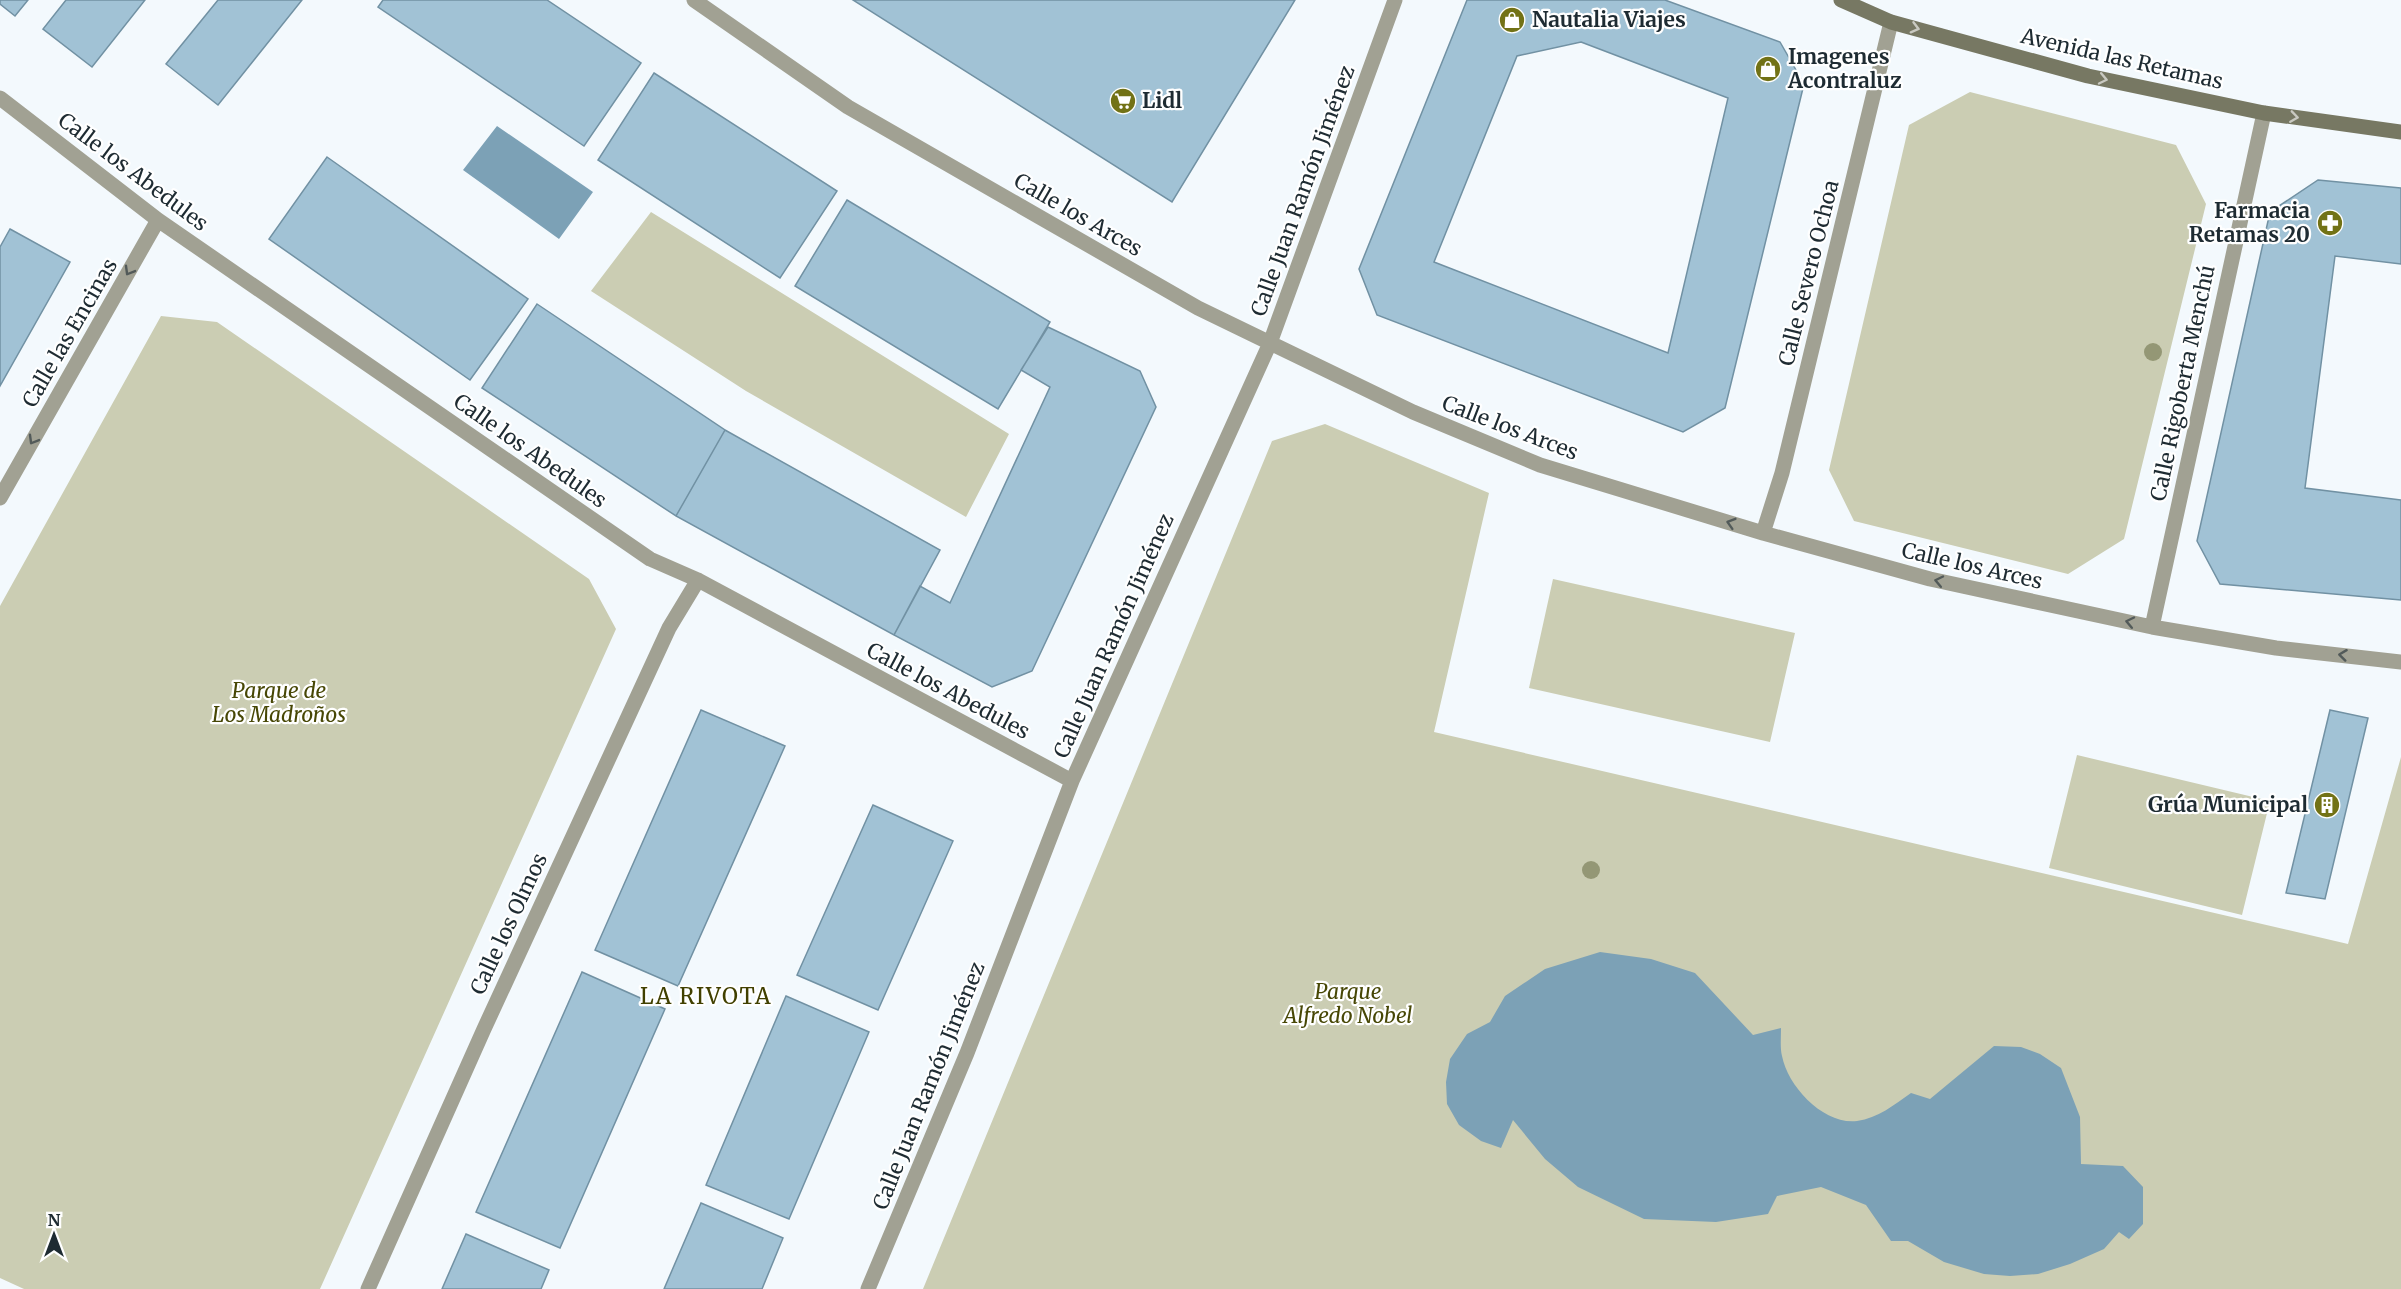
<svg xmlns="http://www.w3.org/2000/svg" width="2401" height="1289" viewBox="0 0 2401 1289" font-family="Merriweather,serif">
<style>
.green{fill:#cbcdb3}
.water{fill:#7ca1b6}
.building{fill:#a1c2d5;stroke:#7191a3;stroke-width:1.5;fill-rule:evenodd}
.lines{fill:none;stroke-linecap:round;stroke-linejoin:round}
.street{stroke:#a1a193;stroke-width:15}
.secondary{stroke:#777863;stroke-width:15}
.tree{fill:#949775}
.oneway{stroke:#c9c9c1}
.oneway2{stroke:#525a59}
.labels{text-anchor:middle;stroke-width:4.5;stroke-linejoin:round;paint-order:stroke}
.poi-label{font-size:21px;font-weight:bold;fill:#1e2b32;stroke:#fff;text-anchor:start}
.street-label{font-size:21px;fill:#1e2b32;stroke:#fff}
.park-label{font-size:21px;font-style:italic;fill:#474705;stroke:#fff}
.neighbourhood-label{font-size:22px;letter-spacing:1.5px;fill:#414000;stroke:#fff}
</style>
<rect width="100%" height="100%" fill="#f3f9fd"/>
<path class="green" d="M1970 92 2176 145 2206 204 2124 539 2068 574 1854 521 1829 470 1909 125Z
M651 212 1009 434 966 517 746 391 591 291Z
M161 316 217 322 589 579 616 629 320 1289H24L0 1278V606Z
M1325 424 1489 493 1434 732 2348 944 2401 757V1289H923L1272 441Z
M1553 579 1795 633 1770 742 1529 688Z
M2077 755 2270 801 2242 915 2049 868Z"/>
<path class="water" d="M497 126 593 192 559 239 463 170Z
M1600 952 1651 959 1695 973 1753 1035 1781 1028C1781 1037 1780 1048 1782 1056 1788 1087 1824 1125 1857 1121 1878 1118 1894 1105 1911 1093L1930 1099 1994 1046 2021 1047 2040 1054 2061 1068 2080 1117 2081 1164 2123 1166 2143 1187V1224L2129 1239 2119 1232 2104 1249 2070 1264 2038 1274 2010 1276 1984 1274 1944 1262 1908 1241H1891L1866 1205 1821 1187 1777 1196 1768 1214 1716 1222 1644 1219 1578 1187 1545 1159 1513 1120 1501 1148 1481 1141 1459 1125 1447 1104 1446 1082 1450 1059 1467 1034 1490 1022 1505 996 1545 969Z"/>
<path class="building" d="M0 0H28L15 16 0 4Z
M66 0H145L92 67 43 29Z
M218 0H302L218 105 166 64Z
M383 0H547L641 63 584 146 378 7Z
M853 0H1295L1172 202Z
M1467 0H1665L1780 42 1804 84 1725 408 1683 432 1377 315 1359 269ZM1581 42 1728 98 1668 353 1434 262 1517 56Z
M654 73 837 191 780 278 598 160Z
M327 157 528 299 470 380 269 239Z
M2318 180 2401 188V264L2335 256 2305 488 2401 500V600L2220 584 2197 541 2270 212Z
M847 200 1050 322 998 409 795 286Z
M10 229 70 262 0 386V247Z
M537 304 725 430 676 516 482 388Z
M1048 327 1140 371 1156 407 1032 671 992 687 894 635 920 586 950 603 1050 387 1021 370Z
M725 430 940 550 894 635 676 516Z
M701 710 785 746 678 986 595 950Z
M2330 710 2368 718 2325 899 2286 893Z
M873 805 953 841 878 1010 797 975Z
M582 972 665 1009 560 1248 476 1212Z
M786 996 869 1032 789 1219 706 1185Z
M701 1203 783 1238 762 1289H664Z
M466 1234 549 1270 541 1289H442Z"/>
<g class="lines">
<path class="street" d="M694 0 848 107 1198 308 1413 412 1540 465 1763 533 1930 579 2152 627 2276 648 2401 662
M0 98 158 220 650 559 698 580 1072 781
M0 498 158 220
M1763 533 1782 473 1891 22
M2152 627 2264 113
M368 1289 484 1029 669 628 698 580
M868 1289 967 1053 1072 781 1270 343 1395 0"/>
<path class="secondary" d="M1841 0 1891 22 2088 76 2264 113 2401 132"/>
</g>
<g class="tree">
<circle cx="2153" cy="352" r="9"/>
<circle cx="1591" cy="870" r="9"/>
</g>
<defs><path id="oneway-chevron" d="M-2-3.5L2.5 0L-2 3.5" fill="none" stroke-width="1.6" stroke-linecap="round" stroke-linejoin="round" transform="scale(1.5)"/></defs>
<g class="oneway">
<use href="#oneway-chevron" transform="translate(1915 28) rotate(15)"/>
<use href="#oneway-chevron" transform="translate(2103 79) rotate(12)"/>
<use href="#oneway-chevron" transform="translate(2294 117) rotate(8)"/>
</g>
<g class="oneway2">
<use href="#oneway-chevron" transform="translate(129 271) rotate(120)"/>
<use href="#oneway-chevron" transform="translate(33 440) rotate(120)"/>
<use href="#oneway-chevron" transform="translate(1731 523) rotate(-163)"/>
<use href="#oneway-chevron" transform="translate(1939 581) rotate(-168)"/>
<use href="#oneway-chevron" transform="translate(2130 622) rotate(-168)"/>
<use href="#oneway-chevron" transform="translate(2343 655) rotate(-173)"/>
</g>
<defs>
<g id="shop-disc" transform="scale(1.35)"><circle r="9.5" fill="#727216" stroke="#fff"/><path d="M-5-2.5h2.3a2.7 3.5 0 0 1 5.4 0H5L5.5 6h-11ZM-1.5-2.5h3a1.5 2.3 0 0 0-3 0Z" fill="#fff"/></g>
<g id="supermarket-disc" transform="scale(1.35)"><circle r="9.5" fill="#727216" stroke="#fff"/><path d="M-6-5.5h2.5l.6 2H6L4.5 2H-2.5L-4.4-4H-6ZM-1.5 3.2a1.3 1.3 0 1 0 .1 0ZM3 3.2a1.3 1.3 0 1 0 .1 0Z" fill="#fff"/></g>
<g id="pharmacy-disc" transform="scale(1.35)"><circle r="9.5" fill="#727216" stroke="#fff"/><path d="M-2-6h4v4h4v4h-4v4h-4v-4h-4v-4h4Z" fill="#fff"/></g>
<g id="building-disc" transform="scale(1.35)"><circle r="9.5" fill="#727216" stroke="#fff"/><path d="M-4-6H4V6H1V3H-1V6H-4ZM-2.5-4.3h1.7v1.8h-1.7ZM.8-4.3h1.7v1.8H.8ZM-2.5-1h1.7V.8h-1.7ZM.8-1h1.7V.8H.8Z" fill="#fff"/></g>
</defs>
<g fill-rule="evenodd">
<use href="#shop-disc" x="1512" y="20"/>
<use href="#shop-disc" x="1768" y="69"/>
<use href="#supermarket-disc" x="1123" y="101"/>
<use href="#pharmacy-disc" x="2330" y="223"/>
<use href="#building-disc" x="2327" y="805"/>
</g>
<g class="labels">
<g class="poi-label">
<text x="1532" y="27">Nautalia Viajes</text>
<text x="1788" y="64">Imagenes<tspan x="1788" dy="24">Acontraluz</tspan></text>
<text x="1142" y="108">Lidl</text>
<text x="2310" y="218" text-anchor="end">Farmacia<tspan x="2310" dy="24">Retamas 20</tspan></text>
<text x="2308" y="812" text-anchor="end">Grúa Municipal</text>
</g>
<g class="street-label">
<text transform="translate(2122 59) rotate(13)" y="7">Avenida las Retamas</text>
<text transform="translate(133 172) rotate(37)" y="7">Calle los Abedules</text>
<text transform="translate(1303 191) rotate(-70)" y="7">Calle Juan Ramón Jiménez</text>
<text transform="translate(1078 215) rotate(30)" y="7">Calle los Arces</text>
<text transform="translate(1809 273) rotate(-76)" y="7">Calle Severo Ochoa</text>
<text transform="translate(70 333) rotate(-60)" y="7">Calle las Encinas</text>
<text transform="translate(2183 383) rotate(-78)" y="7">Calle Rigoberta Menchú</text>
<text transform="translate(1510 428) rotate(21)" y="7">Calle los Arces</text>
<text transform="translate(530 451) rotate(35)" y="7">Calle los Abedules</text>
<text transform="translate(1972 566) rotate(13)" y="7">Calle los Arces</text>
<text transform="translate(1114 636) rotate(-66)" y="7">Calle Juan Ramón Jiménez</text>
<text transform="translate(948 691) rotate(28)" y="7">Calle los Abedules</text>
<text transform="translate(509 924) rotate(-65)" y="7">Calle los Olmos</text>
<text transform="translate(929 1086) rotate(-68)" y="7">Calle Juan Ramón Jiménez</text>
</g>
<g class="park-label">
<text x="279" y="698">Parque de<tspan x="279" dy="24">Los Madroños</tspan></text>
<text x="1348" y="999">Parque<tspan x="1348" dy="24">Alfredo Nobel</tspan></text>
</g>
<g class="neighbourhood-label">
<text x="706" y="1004">LA RIVOTA</text>
</g>
</g>
<g transform="translate(54 1235)" stroke="#ffffff" stroke-width="4.5" paint-order="stroke">
<path d="M0-4.5L10 22L0 15L-10 22Z" fill="#1e2b32"/>
<text y="-9" font-size="16" font-weight="bold" text-anchor="middle" fill="#1e2b32">N</text>
</g>
</svg>
